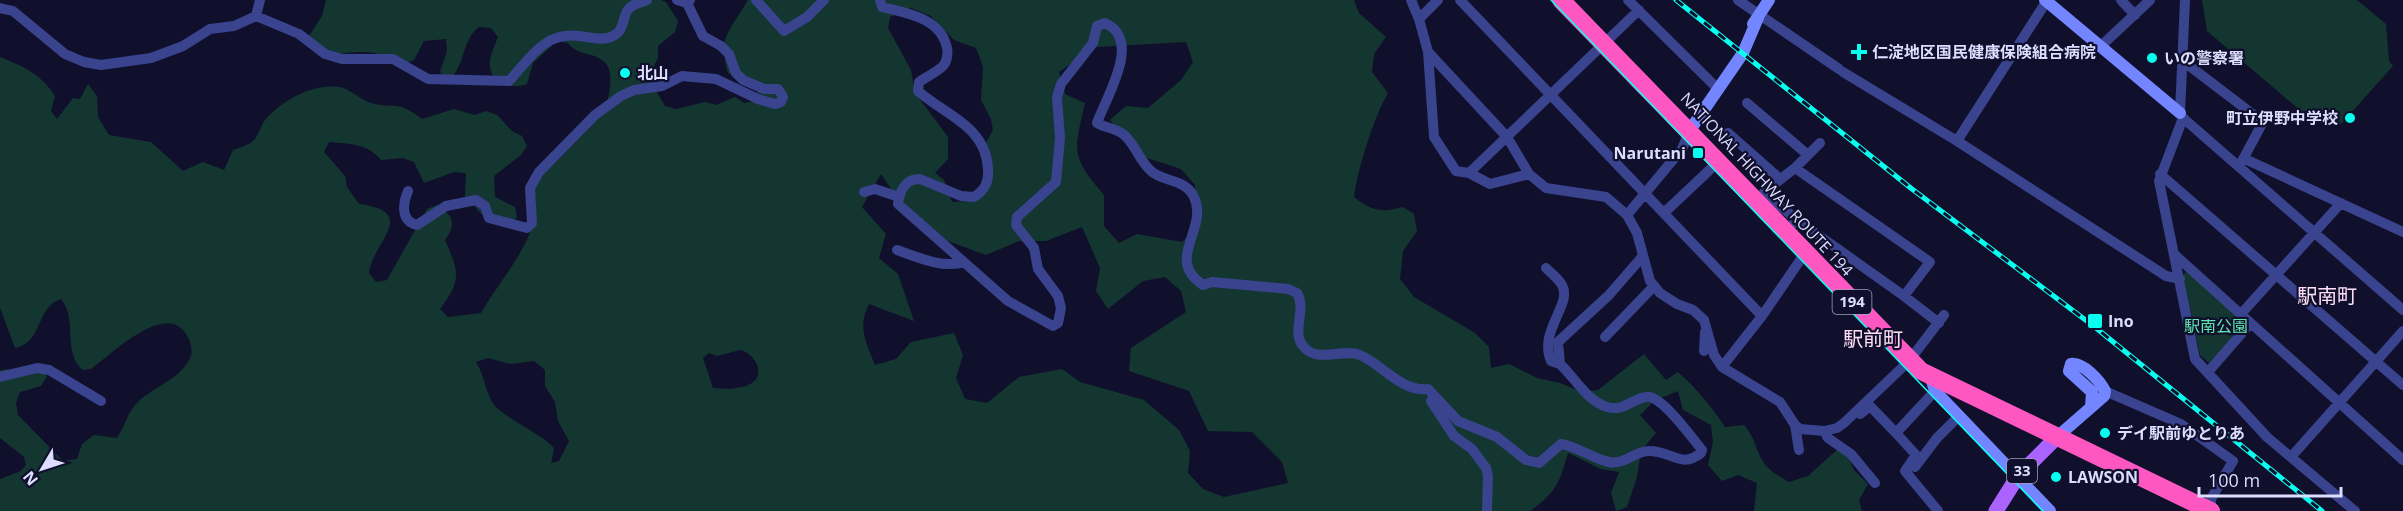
<svg xmlns="http://www.w3.org/2000/svg" width="2403" height="511" viewBox="0 0 2403 511" font-family="'Open Sans','Noto Sans JP',sans-serif">
<style>
.green{fill:#133730;fill-rule:evenodd}
.lines{fill:none;stroke-linecap:round;stroke-linejoin:round}
.street{stroke:#39438e;stroke-width:10}
.secondary{stroke:#7386ff;stroke-width:12}
.primary{stroke:#ab63ff;stroke-width:15}
.highway{stroke:#ff57c2;stroke-width:18}
.tram{stroke:#08fff0;stroke-width:1.5}
.rail-casing{stroke:#08fff0;stroke-width:5}
.rail{stroke:#10102d;stroke-width:3;stroke-dasharray:9;stroke-linecap:butt}
.poi-dot{fill:#08fff0;stroke:#10102d;stroke-width:2}
.labels{text-anchor:middle;stroke-width:4.5;stroke-linejoin:round;paint-order:stroke}
.shield{fill:#10102d;stroke:#9fa0c0;stroke-width:1.5}
.shield-label{font-size:15px;font-weight:bold;fill:#dcddff}
.poi-label{font-size:16px;font-weight:bold;fill:#dcddff;stroke:#10102d;text-anchor:start}
.street-label{font-size:16px;fill:#dcddff;stroke:#10102d}
.park-label{font-size:16px;fill:#60e6af;stroke:#10102d}
.quarter-label{font-size:20px;fill:#ffdef8;stroke:#10102d}
</style>
<rect width="100%" height="100%" fill="#10102d"/>
<path class="green" d="M326 0H661L666 2 678 21 675 32 658 46V58L648 77 665 106 676 109 705 102 716 105 735 97 744 103 755 101 757 91 728 73C717 36 731 30 748 0H1354L1359 13 1386 37 1374 54 1372 72 1388 93C1373 119 1358 168 1354 197 1371 211 1383 213 1403 207L1414 214 1417 231 1403 251 1400 279 1414 297 1475 333 1489 347 1491 368 1509 364 1537 378 1560 383 1582 392 1598 390 1644 354 1666 380 1678 372C1697 389 1711 406 1725 427L1744 425C1756 440 1754 445 1762 460 1767 470 1779 476 1789 482L1808 476 1839 448 1848 456 1854 470 1868 484 1859 500 1862 511H1754L1757 483 1738 475 1722 481 1708 465 1713 442 1711 425 1683 410 1678 391 1654 401 1640 415 1656 433 1641 451 1637 477 1627 507 1616 511 1611 493 1619 472 1601 469 1568 453C1559 483 1557 492 1530 511H0V479L21 471 26 465 24 457 0 438V370L39 367 47 376 41 386 20 392 16 403 18 415 63 461 77 459 82 444 94 435 117 438C125 427 127 413 137 403 155 385 181 380 191 356 193 348 190 340 186 334 165 301 112 354 91 369L83 370C62 354 78 319 61 299 36 306 43 343 15 348L0 308V57C23 66 42 75 55 96L51 111 57 119 73 98 80 99 88 84 97 96 98 117 109 135 151 142 183 171 203 162 224 170 233 150C239 148 249 145 254 140 259 135 260 126 265 120 282 100 317 81 343 88 352 91 359 98 368 102 395 111 395 98 422 119L454 109 475 115 486 111 497 115 512 131 522 136 527 146 521 155 494 176 495 197 515 207 517 217 509 226 488 221 465 196 466 173 454 172 424 183 414 162 403 158 381 160C367 143 350 144 329 142L324 152 345 176 347 187 359 204C420 212 373 241 369 273L376 282 387 280 427 209 437 205C453 215 457 224 445 240 459 272 462 280 440 309L448 317 481 313C498 283 528 251 535 216 537 206 534 193 534 183 556 160 582 138 602 113 609 104 614 75 607 65 597 51 578 57 568 43L557 41 533 63 527 84C510 90 488 83 490 61 491 53 495 45 498 37L491 28 479 27C461 40 466 67 448 80L440 72 447 51 446 39 424 41 414 60 404 64C376 49 362 51 331 55L309 36 322 16ZM911 8 931 16 954 40 976 48 983 67 981 100 991 119 993 130 982 150 984 181 973 201 952 202 944 180 935 173 948 159V137L915 93 911 70 888 28 890 17ZM1186 42 1193 62 1181 80 1148 108 1126 106 1110 120 1138 155 1181 169 1195 185 1196 228 1182 242 1137 234 1119 243 1104 226V195C1070 155 1074 152 1085 103L1065 94 1059 72 1095 47ZM881 174 907 213 929 234 986 255 1019 241H1046L1082 227 1100 268 1096 291 1108 309 1143 281 1165 277 1181 291 1186 312 1131 348 1129 371 1189 391 1208 431 1252 432 1282 462 1288 483 1224 497 1203 489 1188 473 1190 451 1179 430 1144 400 1080 382 1062 369 1019 377 987 403 965 399 956 378 963 355 954 333 911 342 896 359 875 365C866 342 857 327 869 304L914 321 898 274 879 258 886 234 862 207ZM740 350C753 352 767 373 752 383 741 390 725 389 713 388L703 358 709 353 717 356ZM488 358 510 364 534 361 545 370V386L555 402 558 421 569 441 559 461 551 463 554 448C546 437 511 421 497 408 486 398 485 376 476 362Z
M2202 0H2357L2386 24 2389 61 2393 66 2341 124 2315 123 2207 31Z
M2187 271 2243 321V327L2209 363 2200 355 2183 275Z"/>
<g class="lines">
<path class="street" d="M677 0 687 3 690 0
M756 0 784 31 807 17 824 0
M880 0 882 7C907 13 941 18 947 48 948 54 947 61 943 66 937 72 926 77 919 82L918 91C945 115 986 126 988 169 989 182 985 190 974 197L961 196 920 179C905 179 900 190 898 204L1008 301 1053 326 1058 323 1061 308 1058 296 1038 269 1034 248 1016 225 1017 217 1056 182 1060 138 1057 97 1061 84 1093 43 1097 26 1105 23C1143 40 1106 97 1097 123 1105 128 1115 128 1123 134 1135 143 1139 161 1151 171 1163 182 1186 179 1194 197 1209 230 1164 259 1203 285L1212 282 1288 289 1297 293C1307 309 1291 332 1303 346 1317 364 1342 348 1360 355 1383 365 1401 392 1428 389L1458 421 1497 437 1526 460 1539 463 1561 444C1579 447 1593 459 1609 462 1624 465 1635 451 1649 451 1672 451 1681 469 1701 453L1702 450C1692 438 1661 394 1646 397 1631 399 1624 412 1607 407 1587 401 1575 378 1560 364L1558 342 1609 295 1642 257
M1411 0 1419 19
M1438 0 1419 19 1428 52 1434 137 1456 171 1469 173 1490 184 1529 174 1546 188 1606 197 1627 215 1637 233 1650 281 1660 293 1677 304 1693 310 1704 320 1714 355 1722 367 1780 402 1795 425 1800 429 1824 431 1837 428 1844 423 1909 361 1944 315
M1460 0 1762 316
M1628 0 1718 89
M1738 0 1839 69
M2121 0 2135 15
M2185 0 2180 113 2183 118 2403 310
M2046 2 1957 141 2166 276 2180 279
M0 8 13 11 65 54 84 62 101 65 151 58 183 46 210 29 234 26 256 16 260 0
M256 16 299 34 325 54 342 59H393L428 79 509 81C530 59 543 32 579 36 589 37 601 41 611 37 624 32 622 21 627 11 631 4 641 3 647 0
M2101 46 2150 0
M1428 52 1507 137 1529 174
M2183 61 2263 122 2241 163
M1843 72 1957 141
M1747 103 1808 155
M2183 118 2159 181 2195 359 2267 437 2355 511
M1728 133 1780 179
M2245 159 2403 232
M1795 168 1820 143
M1469 173 1639 10
M2160 174 2403 385
M408 191C403 203 400 221 417 225L446 206 476 200 485 206 489 218 527 228 532 223 530 188 539 172 595 115 621 96 634 90 662 86 682 76 716 79 758 99 775 104 781 102 783 97 778 89H764L743 80 736 73 729 54 721 46 703 36 687 3
M864 192 875 189 899 197
M1665 212 1719 161
M1627 215 1682 149 1690 130
M1784 232 1797 220 1764 192 1795 168 1930 262 1904 296 1797 220
M897 250C916 257 944 269 964 262
M2175 255 2403 460
M1546 268C1551 273 1558 278 1562 285 1573 304 1538 331 1551 361L1560 364
M1904 296 1939 323
M2241 314 2341 203
M1605 337 1654 286
M1704 351 1705 332
M1722 367 1762 316 1805 253
M2208 372 2249 325
M0 377 37 368 49 370 101 401
M1935 391 1896 433 1916 455 1905 471 1938 511
M2105 391 2181 424 2233 461 2211 499V511
M1431 401 1454 436 1472 449 1486 468 1488 476 1487 511
M1860 414 1870 406 1896 433
M1795 425 1799 450
M1824 431 1828 438 1851 454 1875 483
M2291 457 2403 331
M1915 467 1937 438 1959 416"/>
<path class="secondary" d="M2045 0 2180 113
M1753 24 1769 0
M1690 130 1743 53 1758 18
M1931 378 1935 391 2050 511
M2057 437 2104 396 2105 391C2100 381 2083 362 2071 364L2069 371 2092 392 2091 407"/>
<path class="primary" d="M1996 511 2018 476 2057 437"/>
<path class="highway" d="M1561 0 1921 371 2211 511"/>
<path class="tram" d="M1551 0 2043 511"/>
<g class="rail-casing">
<path id="rail" d="M1676 0 1912 189 2096 328 2322 511"/>
</g>
<use href="#rail" class="rail"/>
</g>
<g class="poi-dot">
<path d="M1856 43h6v6h6v6h-6v6h-6v-6h-6v-6h6z"/>
<circle cx="2152" cy="58" r="6"/>
<circle cx="625" cy="73" r="6"/>
<circle cx="2350" cy="118" r="6"/>
<rect x="1692" y="147" width="12" height="12" rx="3"/>
<rect x="2087" y="313" width="16" height="16" rx="3"/>
<circle cx="2105" cy="433" r="6"/>
<circle cx="2056" cy="477" r="6"/>
</g>
<g class="labels">
<g class="shield">
<rect x="1832.5" y="290" width="39" height="24" rx="4.5"/>
<rect x="2007" y="459" width="30" height="24" rx="4.5"/>
</g>
<g class="shield-label">
<text x="1852" y="307">194</text>
<text x="2022" y="476">33</text>
</g>
<g class="poi-label">
<text x="1872" y="58">仁淀地区国民健康保険組合病院</text>
<text x="2164" y="64">いの警察署</text>
<text x="637" y="79">北山</text>
<text x="2338" y="124" text-anchor="end">町立伊野中学校</text>
<text x="1686" y="159" text-anchor="end">Narutani</text>
<text x="2108" y="327">Ino</text>
<text x="2117" y="439">デイ駅前ゆとりあ</text>
<text x="2068" y="483">LAWSON</text>
</g>
<g class="street-label">
<text transform="translate(1767 184) rotate(47)" y="6">NATIONAL HIGHWAY ROUTE 194</text>
</g>
<g class="park-label">
<text x="2216" y="332">駅南公園</text>
</g>
<g class="quarter-label">
<text x="2327" y="303">駅南町</text>
<text x="1873" y="346">駅前町</text>
</g>
</g>
<g transform="translate(42 469) rotate(231)" stroke="#10102d" stroke-width="4.5" paint-order="stroke">
<path d="M0-4.5L10 22L0 15L-10 22Z" fill="#dcddff"/>
<text y="-9" font-size="16" font-weight="bold" text-anchor="middle" fill="#dcddff">N</text>
</g>
<path d="M2199 487v9h142v-9" fill="none" stroke="#dcddff" stroke-width="3"/>
<text x="2208" y="487" font-size="18" fill="#dcddff" stroke="#10102d" stroke-width="4.5" paint-order="stroke">100 m</text>
</svg>
